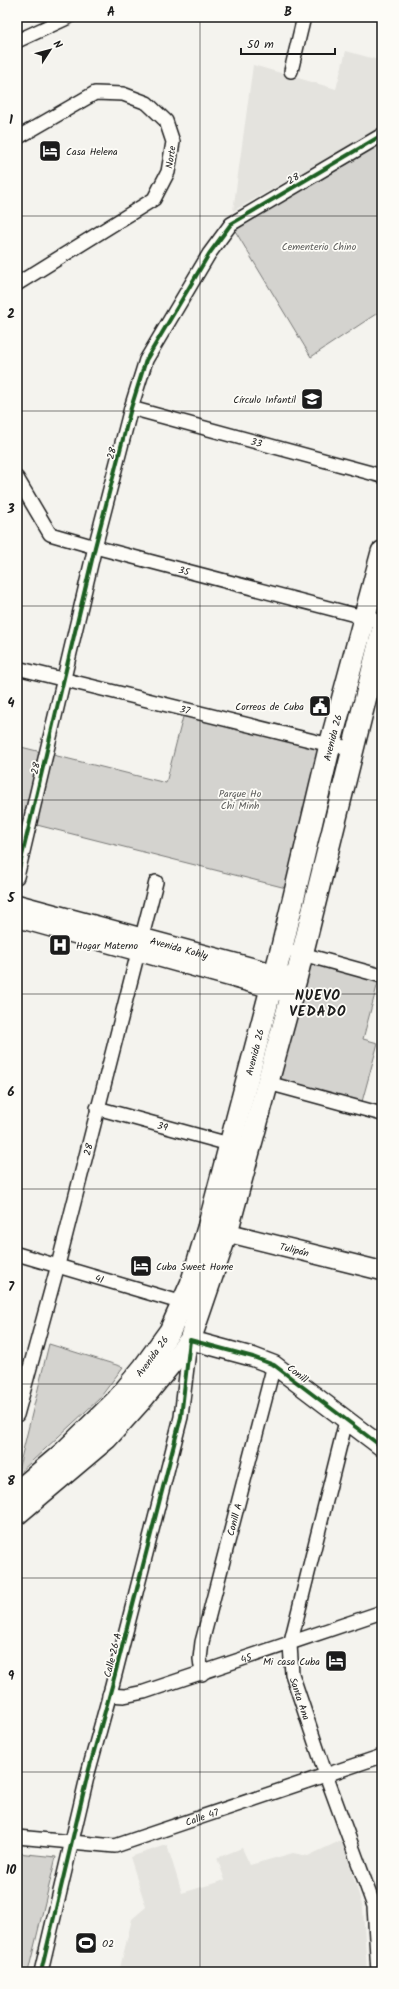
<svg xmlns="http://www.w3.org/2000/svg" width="399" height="1989" viewBox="0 0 399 1989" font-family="Kalam,sans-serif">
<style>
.built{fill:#e4e3de}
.green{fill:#d4d3cf;stroke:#787876}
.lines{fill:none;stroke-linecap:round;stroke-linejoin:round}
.street-casing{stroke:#1c1c1c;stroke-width:16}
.secondary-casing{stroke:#1c1c1c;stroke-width:21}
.primary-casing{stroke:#1c1c1c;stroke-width:24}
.street{stroke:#fdfcf7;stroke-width:13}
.secondary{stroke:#fdfcf7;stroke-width:18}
.primary{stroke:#fdfcf7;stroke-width:21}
.cycleway-casing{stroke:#fdfcf7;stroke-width:6}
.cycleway{stroke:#1b5e20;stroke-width:4}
.grid{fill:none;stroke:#1c1c1c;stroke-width:1;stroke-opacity:0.55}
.labels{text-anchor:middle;stroke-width:3.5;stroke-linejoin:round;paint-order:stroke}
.poi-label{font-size:10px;fill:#1c1c1c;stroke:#fdfcf7;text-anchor:start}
.street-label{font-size:10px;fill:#1c1c1c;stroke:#fdfcf7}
.park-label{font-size:10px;fill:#5c5c5b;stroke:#fdfcf7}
.district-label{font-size:14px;font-weight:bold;letter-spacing:1px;fill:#1c1c1c;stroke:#fdfcf7}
.neatline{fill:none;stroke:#1c1c1c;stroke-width:1.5}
.grid-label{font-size:13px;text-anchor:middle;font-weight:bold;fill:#1c1c1c}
</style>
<rect width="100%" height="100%" fill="#f4f3ee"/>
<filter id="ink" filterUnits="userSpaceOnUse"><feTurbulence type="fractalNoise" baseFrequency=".025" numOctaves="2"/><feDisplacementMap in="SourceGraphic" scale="8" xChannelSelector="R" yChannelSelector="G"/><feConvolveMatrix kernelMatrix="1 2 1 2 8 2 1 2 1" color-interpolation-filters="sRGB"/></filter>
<g filter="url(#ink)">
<path class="built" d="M346 51 382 61V128L233 211 253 65 336 89Z
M342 1840 363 1908 367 1972H119L132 1919 146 1907 130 1857 167 1845 182 1893 225 1880 217 1858 242 1848 250 1865 293 1853 308 1856Z"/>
<path class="green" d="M382 136V310L311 357 231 224Z
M185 709 330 745 294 890 17 820V746L166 783Z
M339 750 345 751 297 946 291 945Z
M303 954 380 975 363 1039 378 1043 360 1109 268 1083Z
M49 1344 123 1367 99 1399 17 1475Z
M17 1853 56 1857 28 1972H17Z"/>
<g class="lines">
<g class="street-casing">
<g id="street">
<path d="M17 41 69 17"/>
<path d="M291 71 304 17"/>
<path d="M17 138 95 93 123 94 147 103 166 121 173 142 168 172 154 199 17 284"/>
<path id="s1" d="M131 408 382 476"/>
<path id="s2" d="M17 478 50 534 95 547 382 622"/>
<path id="s3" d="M17 668 330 745 353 748"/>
<path d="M17 877 95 547 131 408 146 360 209 254 231 224 382 135"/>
<path d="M295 952 382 976"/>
<path d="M268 1083 382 1114"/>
<path id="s4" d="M97 1108 229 1144"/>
<path id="s5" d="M17 1254 183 1303"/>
<path id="s6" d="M17 1415 58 1265 156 882"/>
<path id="s7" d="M346 1421 290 1645 292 1674 326 1775 374 1906 378 1972"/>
<path id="s8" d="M202 1674 200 1659 202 1642 274 1365"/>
<path id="s9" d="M109 1695 124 1696 144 1692 382 1612"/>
<path id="s10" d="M17 1837 115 1846 382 1756"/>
<path d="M41 1972 88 1773 112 1686 181 1417 190 1342"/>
</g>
</g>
<g class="secondary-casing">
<g id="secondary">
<path id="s11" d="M17 904 296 979"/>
<path d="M17 918 284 992"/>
<path id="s12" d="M213 1229 382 1271"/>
<path d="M190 1340 253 1357 274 1365 382 1447"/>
</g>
</g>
<g class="primary-casing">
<g id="primary">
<path id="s13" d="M17 1492 62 1454 117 1400 144 1367 170 1331 191 1284 208 1228 282 947 330 745 382 552"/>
<path d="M17 1514 107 1438 144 1397 190 1340 227 1232 296 979 382 632"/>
</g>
</g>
<use href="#street" class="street"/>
<use href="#secondary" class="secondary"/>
<use href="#primary" class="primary"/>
<g class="cycleway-casing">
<path id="cycleway" d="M17 877 95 547 131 408 146 360 209 254 231 224 382 135
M41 1972 88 1773 112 1686 181 1417 190 1340 253 1357 274 1365 382 1447"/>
</g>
<use href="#cycleway" class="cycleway"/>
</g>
</g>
<path class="grid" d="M200 17V1972M17 216H382M17 411H382M17 606H382M17 800H382M17 994H382M17 1189H382M17 1384H382M17 1578H382M17 1772H382"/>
<defs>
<g id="hotel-square" transform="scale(1.15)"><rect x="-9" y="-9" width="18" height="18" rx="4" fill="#1c1c1c" stroke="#fdfcf7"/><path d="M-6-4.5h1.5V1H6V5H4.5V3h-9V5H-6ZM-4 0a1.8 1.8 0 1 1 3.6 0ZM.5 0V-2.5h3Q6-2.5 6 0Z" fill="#fff"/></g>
<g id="school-square" transform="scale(1.15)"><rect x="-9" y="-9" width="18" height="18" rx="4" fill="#1c1c1c" stroke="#fdfcf7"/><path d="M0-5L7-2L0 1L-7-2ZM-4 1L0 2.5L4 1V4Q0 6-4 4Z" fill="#fff"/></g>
<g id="civic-square" transform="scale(1.15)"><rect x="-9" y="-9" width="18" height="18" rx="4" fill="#1c1c1c" stroke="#fdfcf7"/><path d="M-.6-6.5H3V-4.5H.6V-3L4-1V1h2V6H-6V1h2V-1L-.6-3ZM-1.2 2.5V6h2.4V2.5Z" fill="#fff"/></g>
<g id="hospital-square" transform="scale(1.15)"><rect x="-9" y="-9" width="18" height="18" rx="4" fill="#1c1c1c" stroke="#fdfcf7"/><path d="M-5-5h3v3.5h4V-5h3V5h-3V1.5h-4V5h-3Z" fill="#fff"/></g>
<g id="stadium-square" transform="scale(1.15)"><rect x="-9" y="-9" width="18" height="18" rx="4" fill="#1c1c1c" stroke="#fdfcf7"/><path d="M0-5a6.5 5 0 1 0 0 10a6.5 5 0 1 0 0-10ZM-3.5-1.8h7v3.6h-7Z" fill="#fff"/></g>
</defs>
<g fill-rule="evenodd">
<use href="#hotel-square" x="50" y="151"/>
<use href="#school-square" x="312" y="399"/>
<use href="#civic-square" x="320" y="706"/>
<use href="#hospital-square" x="60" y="945"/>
<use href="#hotel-square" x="141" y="1266"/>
<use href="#hotel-square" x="336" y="1661"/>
<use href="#stadium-square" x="86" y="1943"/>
</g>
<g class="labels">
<g class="poi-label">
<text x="66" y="155">Casa Helena</text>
<text x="296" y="403" text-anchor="end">Círculo Infantil</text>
<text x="304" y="710" text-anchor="end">Correos de Cuba</text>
<text x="76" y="949">Hogar Materno</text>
<text x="156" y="1270">Cuba Sweet Home</text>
<text x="320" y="1665" text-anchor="end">Mi casa Cuba</text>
<text x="102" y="1947">O2</text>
</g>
<g class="street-label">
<text transform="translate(170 157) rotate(-82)" y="4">Norte</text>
<text transform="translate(293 178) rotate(-30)" y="4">28</text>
<text dy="4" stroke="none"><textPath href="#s1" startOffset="130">33</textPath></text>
<text transform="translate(111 453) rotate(-75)" y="4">28</text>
<text dy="4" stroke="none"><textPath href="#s2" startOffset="204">35</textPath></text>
<text dy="4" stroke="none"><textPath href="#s3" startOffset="173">37</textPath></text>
<text dy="4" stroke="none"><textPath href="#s13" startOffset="839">Avenida 26</textPath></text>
<text transform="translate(35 768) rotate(-77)" y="4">28</text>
<text dy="4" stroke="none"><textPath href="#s11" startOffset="168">Avenida Kohly</textPath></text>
<text dy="4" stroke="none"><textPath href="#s13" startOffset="515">Avenida 26</textPath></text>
<text dy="4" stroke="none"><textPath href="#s4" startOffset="68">39</textPath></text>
<text dy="4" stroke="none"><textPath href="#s6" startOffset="275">28</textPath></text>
<text dy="4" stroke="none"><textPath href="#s12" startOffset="84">Tulipán</textPath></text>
<text dy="4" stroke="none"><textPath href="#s5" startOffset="86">41</textPath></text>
<text dy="4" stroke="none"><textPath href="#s13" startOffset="192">Avenida 26</textPath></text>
<text transform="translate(298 1373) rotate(38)" y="4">Conill</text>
<text dy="4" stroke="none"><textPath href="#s8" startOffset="159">Conill A</textPath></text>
<text transform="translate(112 1655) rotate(-76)" y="4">Calle 26 A</text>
<text dy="4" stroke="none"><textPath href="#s9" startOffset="143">45</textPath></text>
<text dy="4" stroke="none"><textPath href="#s7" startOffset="286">Santa Ana</textPath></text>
<text dy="4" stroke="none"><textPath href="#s10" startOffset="190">Calle 47</textPath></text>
</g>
<g class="park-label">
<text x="319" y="250">Cementerio Chino</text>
<text x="240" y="797">Parque Ho<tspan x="240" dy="12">Chi Minh</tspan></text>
</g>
<g class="district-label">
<text x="318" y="1000">NUEVO<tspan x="318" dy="16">VEDADO</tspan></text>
</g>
</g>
<rect width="399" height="1989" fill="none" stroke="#fdfcf7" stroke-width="44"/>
<g transform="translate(50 50) rotate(54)" stroke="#fdfcf7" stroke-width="3" paint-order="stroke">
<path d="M0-3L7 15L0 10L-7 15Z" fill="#1c1c1c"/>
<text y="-6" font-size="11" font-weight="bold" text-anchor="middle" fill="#1c1c1c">N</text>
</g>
<path d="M241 48v6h94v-6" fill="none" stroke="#1c1c1c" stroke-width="2"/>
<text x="247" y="48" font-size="12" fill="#1c1c1c" stroke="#fdfcf7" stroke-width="3" paint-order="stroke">50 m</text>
<rect x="22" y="22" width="355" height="1945" class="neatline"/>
<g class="grid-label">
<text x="111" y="16">A</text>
<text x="288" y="16">B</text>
<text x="11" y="124">1</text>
<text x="11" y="318">2</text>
<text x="11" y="513">3</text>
<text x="11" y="707">4</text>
<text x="11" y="902">5</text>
<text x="11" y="1096">6</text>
<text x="11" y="1291">7</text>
<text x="11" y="1485">8</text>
<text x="11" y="1680">9</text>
<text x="11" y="1874">10</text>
</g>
</svg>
